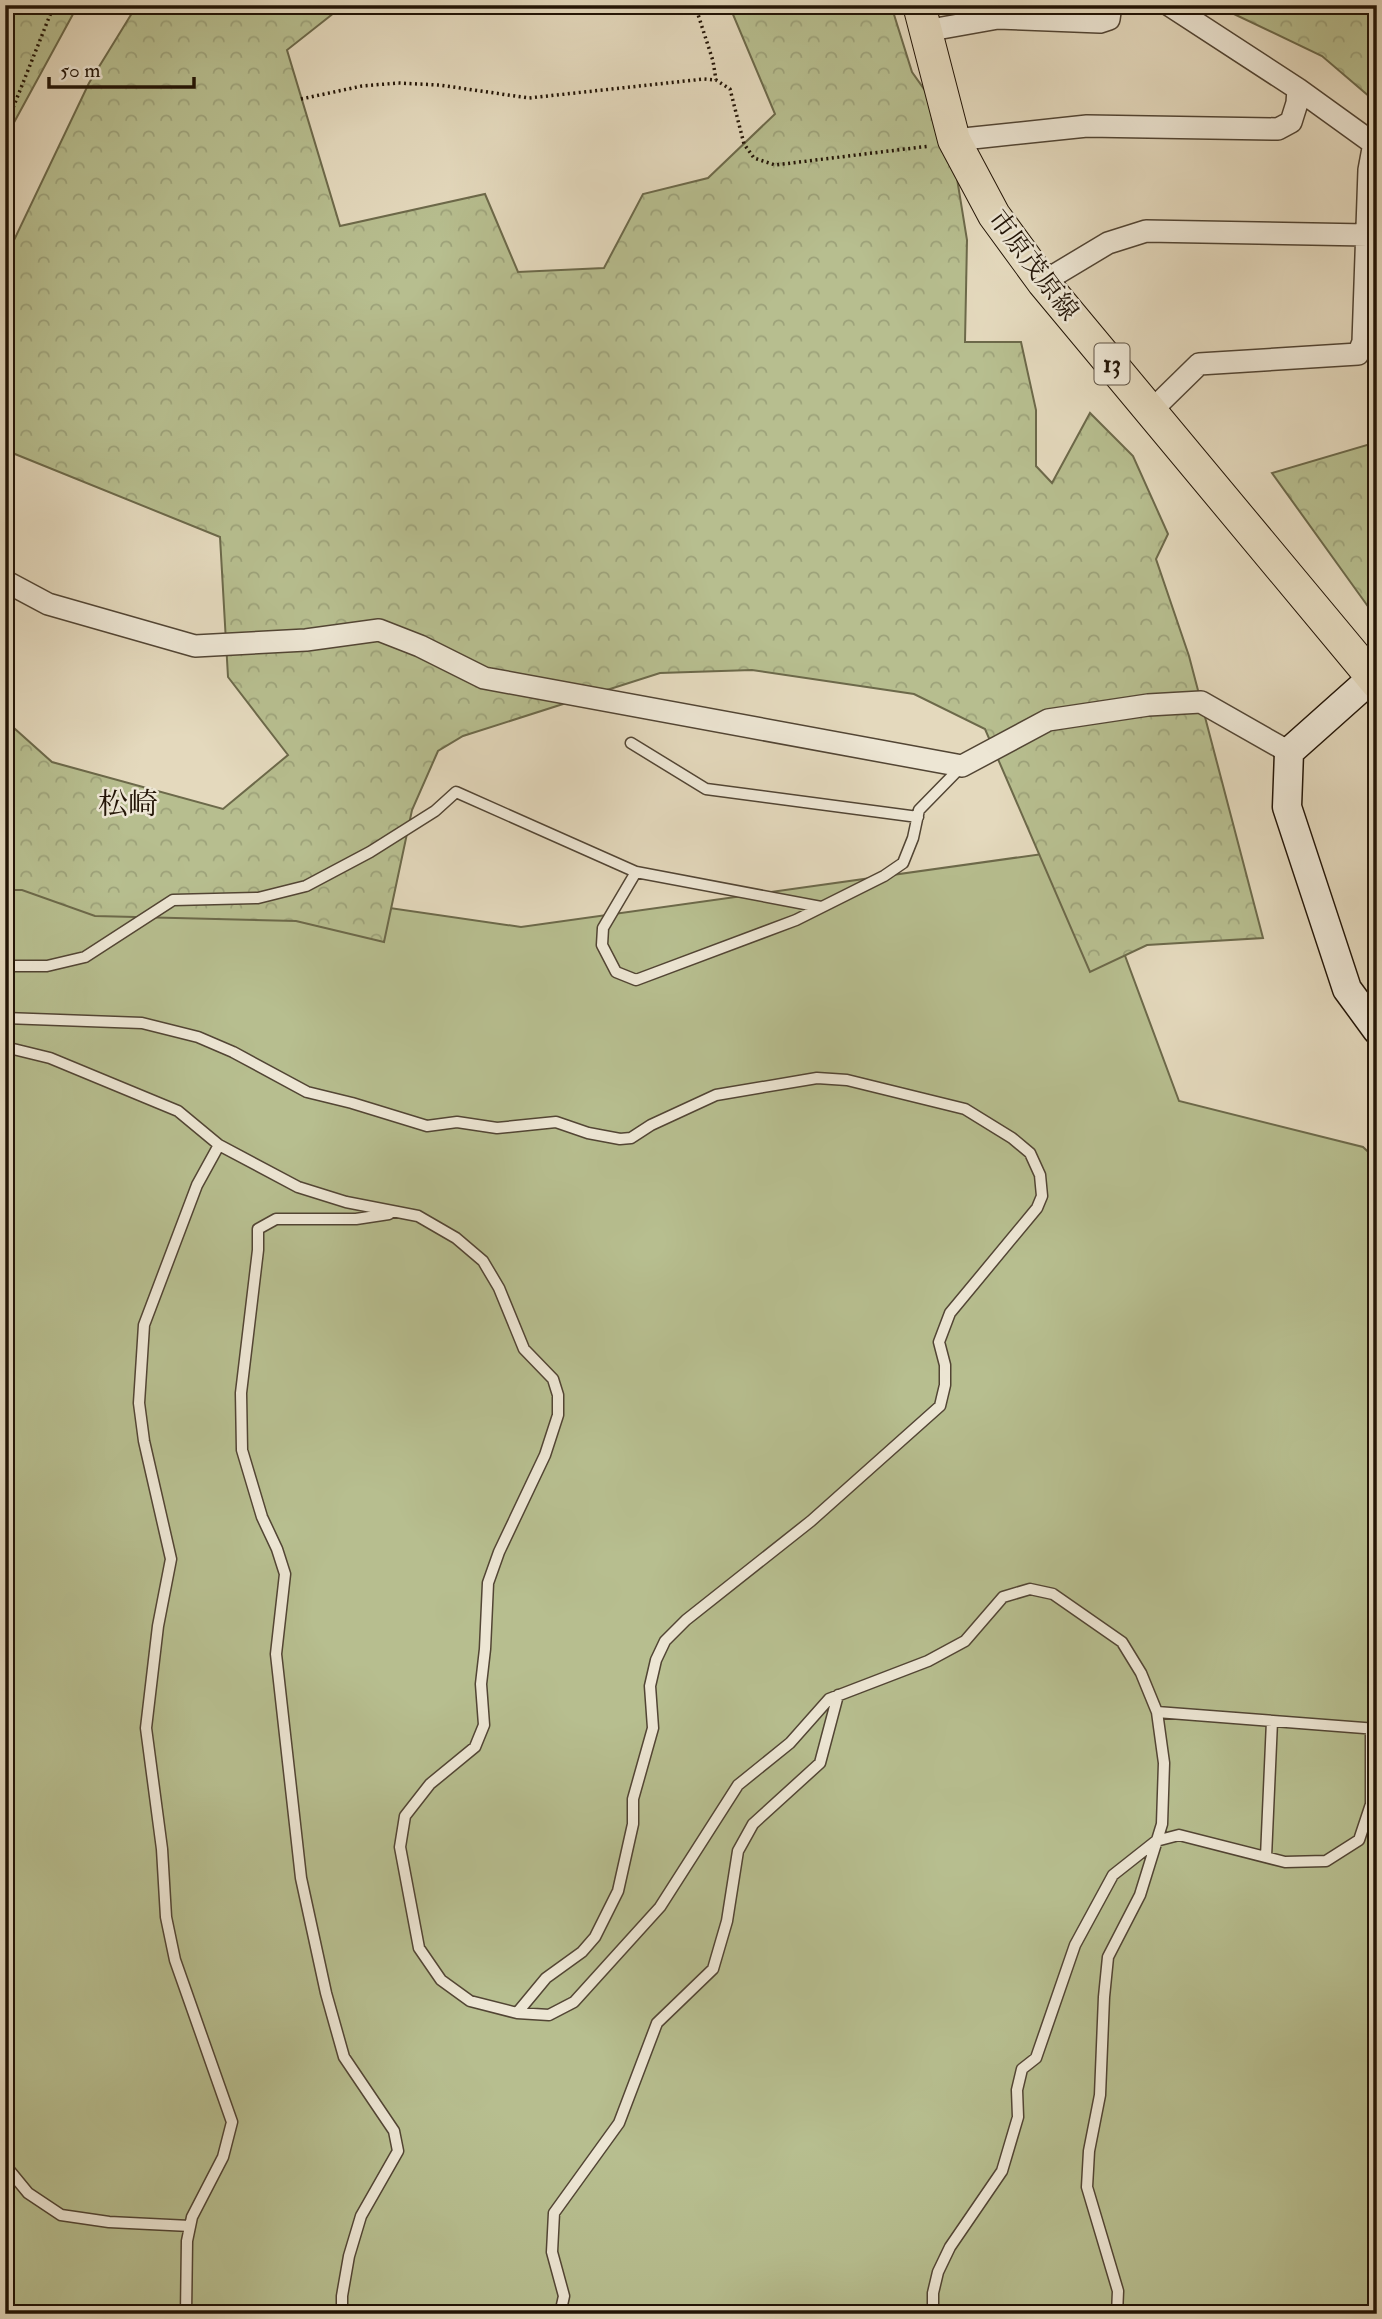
<svg xmlns="http://www.w3.org/2000/svg" width="1382" height="2319" viewBox="0 0 1382 2319" font-family="'IM FELL Double Pica','Noto Serif JP',serif">
<style>
.grass{fill:#b7be8f;stroke:#6c694a;stroke-width:2}
.forest{fill:url(#forest-crowns);stroke:#6c694a;stroke-width:2}
.lines{fill:none;stroke-linecap:round;stroke-linejoin:round}
.lane-casing{stroke:#524534;stroke-width:13}
.street-casing{stroke:#524534;stroke-width:24}
.secondary-casing{stroke:#221406;stroke-width:31}
.primary-casing{stroke:#221406;stroke-width:34}
.path{stroke:#221406;stroke-width:3.5;stroke-dasharray:2 3.5;stroke-linecap:butt}
.lane{stroke:#ede6d4;stroke-width:10}
.street{stroke:#ede6d4;stroke-width:21}
.secondary{stroke:#ede6d4;stroke-width:28}
.primary{stroke:#e4d9bd;stroke-width:32}
.labels{text-anchor:middle;stroke-width:5;stroke-linejoin:round;paint-order:stroke}
.shield{fill:#ede6d4;stroke:#5f5344;stroke-width:2}
.shield-label{font-size:24px;font-weight:bold;fill:#221406}
.street-label{font-size:26px;fill:#221406;stroke:#ede6d4}
.quarter-label{font-size:30px;fill:#221406;stroke:#ede6d4}
</style>
<defs>
<pattern id="forest-crowns" width="20" height="18" patternUnits="userSpaceOnUse" patternTransform="scale(1.75)"><rect width="20" height="18" fill="#b7be8f"/><path d="M2 6a3 3 0 1 1 6 0M12 15a3 3 0 1 1 6 0" fill="none" stroke="#9da27a"/></pattern>
</defs>
<rect width="100%" height="100%" fill="#e4d9bd"/>
<filter id="stains"><feTurbulence type="fractalNoise" baseFrequency=".00286" numOctaves="4"/><feColorMatrix values="0 0 0 0 .2 0 0 0 0 .09 0 0 0 0 .02 0 0 0 .5 -.17"/></filter>
<radialGradient id="worn" r=".72"><stop offset=".6" stop-color="#630" stop-opacity="0"/><stop offset="1" stop-color="#630" stop-opacity=".3"/></radialGradient>
<path class="grass" d="M1085 848 1179 1101 1363 1147 1377 1160V2314H5V852L521 927Z"/>
<path class="forest" d="M5 5H78L5 139Z
M137 5H344L287 50 340 226 485 194 518 272 604 268 643 194 708 178 775 114 729 5H891L912 72 948 123 967 240 965 342H1021L1036 410V466L1052 483 1090 413 1133 456 1168 534 1156 559 1189 656 1263 938 1147 945 1090 972 985 729 914 694 752 670 660 673 463 736 438 751 412 810 384 942 296 921 95 916 22 890H5V720L52 762 223 809 288 755 228 677 220 537 5 450V259L89 83Z
M1215 5H1377V103L1322 56Z
M1377 442V619L1272 473Z"/>
<g class="lines">
<g class="lane-casing">
<path id="lane" d="M631 743 706 789 918 817
M636 872 821 907
M5 966H47L85 957 173 900 258 898 306 886 370 852 435 811 456 792 636 872 603 928 602 945 616 972 636 980 796 920 884 876 903 863 913 838 919 810 962 766
M5 1018 142 1023 198 1037 233 1052 307 1092 352 1103 427 1126 457 1122 497 1128 556 1122 588 1133 620 1139 631 1138 651 1125 716 1095 817 1078 847 1080 965 1109 1012 1138 1030 1153 1040 1175 1042 1196 1037 1208 950 1313 939 1342 945 1365V1385L940 1406 811 1521 686 1620 665 1641 656 1660 650 1686 653 1728 633 1799V1824L618 1891 595 1937 582 1952 546 1978 517 2013
M5 1047 50 1058 178 1111 219 1145 298 1187 346 1202 418 1216 456 1238 483 1261 499 1288 524 1349 553 1379 558 1395V1415L545 1455 499 1552 488 1583 485 1649 481 1684 484 1725 475 1747 430 1784 405 1816 400 1847 419 1948 441 1980 470 2001 517 2013 549 2015 574 2002 660 1907 738 1785 790 1743 829 1699 928 1661 965 1641 1003 1597 1030 1589 1053 1594 1122 1642 1141 1673 1157 1712 1164 1763 1162 1824 1140 1895 1108 1957 1104 1997 1100 2095 1089 2151 1087 2187 1118 2291 1117 2314
M1157 1712 1377 1729
M1266 1857 1272 1721
M5 2165 28 2193 61 2215 109 2222 190 2226
M186 2314 187 2241 192 2217 223 2157 232 2122 175 1960 166 1917 162 1849 146 1728 158 1626 171 1559 144 1441 139 1403 144 1325 197 1185 219 1145
M342 2314V2296L349 2256 361 2216 398 2151 394 2131 344 2057 326 1993 301 1878 276 1654 285 1574 277 1549 262 1517 242 1450 241 1393 258 1250V1229L276 1219H356L389 1214
M560 2314 564 2296 552 2252 554 2213 619 2123 657 2023 713 1969 727 1921 738 1851 753 1824 820 1763 838 1695
M933 2314V2293L938 2272 950 2247 1002 2171 1018 2117 1017 2090 1022 2069 1036 2058 1075 1945 1113 1875 1156 1841 1179 1835 1285 1862 1326 1861 1359 1840 1371 1804V1729"/>
</g>
<g class="street-casing">
<path id="street" d="M1169 5 1298 89 1377 146
M925 31 998 18 1100 22 1109 19 1111 5
M954 140 1087 126 1278 129 1291 122 1297 103 1298 89
M1043 282 1108 243 1146 231 1367 235
M1151 411 1199 364 1358 354 1363 342 1369 170 1374 143
M5 581 48 604 195 646 306 640 379 630 420 646 484 678 962 766 1048 720 1148 705 1201 702 1289 752"/>
</g>
<g class="secondary-casing">
<path id="secondary" d="M1372 678 1289 752 1287 807 1347 989 1377 1030"/>
</g>
<g class="primary-casing">
<path id="primary" d="M919 5 954 140 994 215 1043 282 1377 683"/>
</g>
<path class="path" d="M695 5 713 61 716 80
M301 99 362 86 398 83 439 85 529 98 704 79 716 80 730 89 744 144 754 158 775 165 930 146
M5 128 54 5"/>
<use href="#lane" class="lane"/>
<use href="#street" class="street"/>
<use href="#secondary" class="secondary"/>
<use href="#primary" class="primary"/>
</g>
<g class="labels">
<rect class="shield" x="1094.5" y="343.5" width="35" height="41" rx="5"/>
<g class="shield-label">
<text x="1112" y="372">13</text>
</g>
<g class="street-label">
<text transform="translate(1034 265) rotate(53)" y="9">市原茂原線</text>
</g>
<g class="quarter-label">
<text x="128" y="814">松崎</text>
</g>
</g>
<rect width="1382" height="2319" fill="none" stroke="#e4d9bd" stroke-width="28"/>
<rect x="7" y="7" width="1368" height="2305" fill="none" stroke="#221406" stroke-width="3.5"/>
<rect x="14" y="14" width="1354" height="2291" fill="none" stroke="#221406" stroke-width="2"/>
<path d="M49 77v10h145v-10" fill="none" stroke="#221406" stroke-width="3.5"/>
<text x="60" y="77" font-size="21" fill="#221406" stroke="#ede6d4" stroke-width="5" paint-order="stroke">50 m</text>
<rect width="100%" height="100%" filter="url(#stains)"/>
<rect width="100%" height="100%" fill="url(#worn)"/>
</svg>
